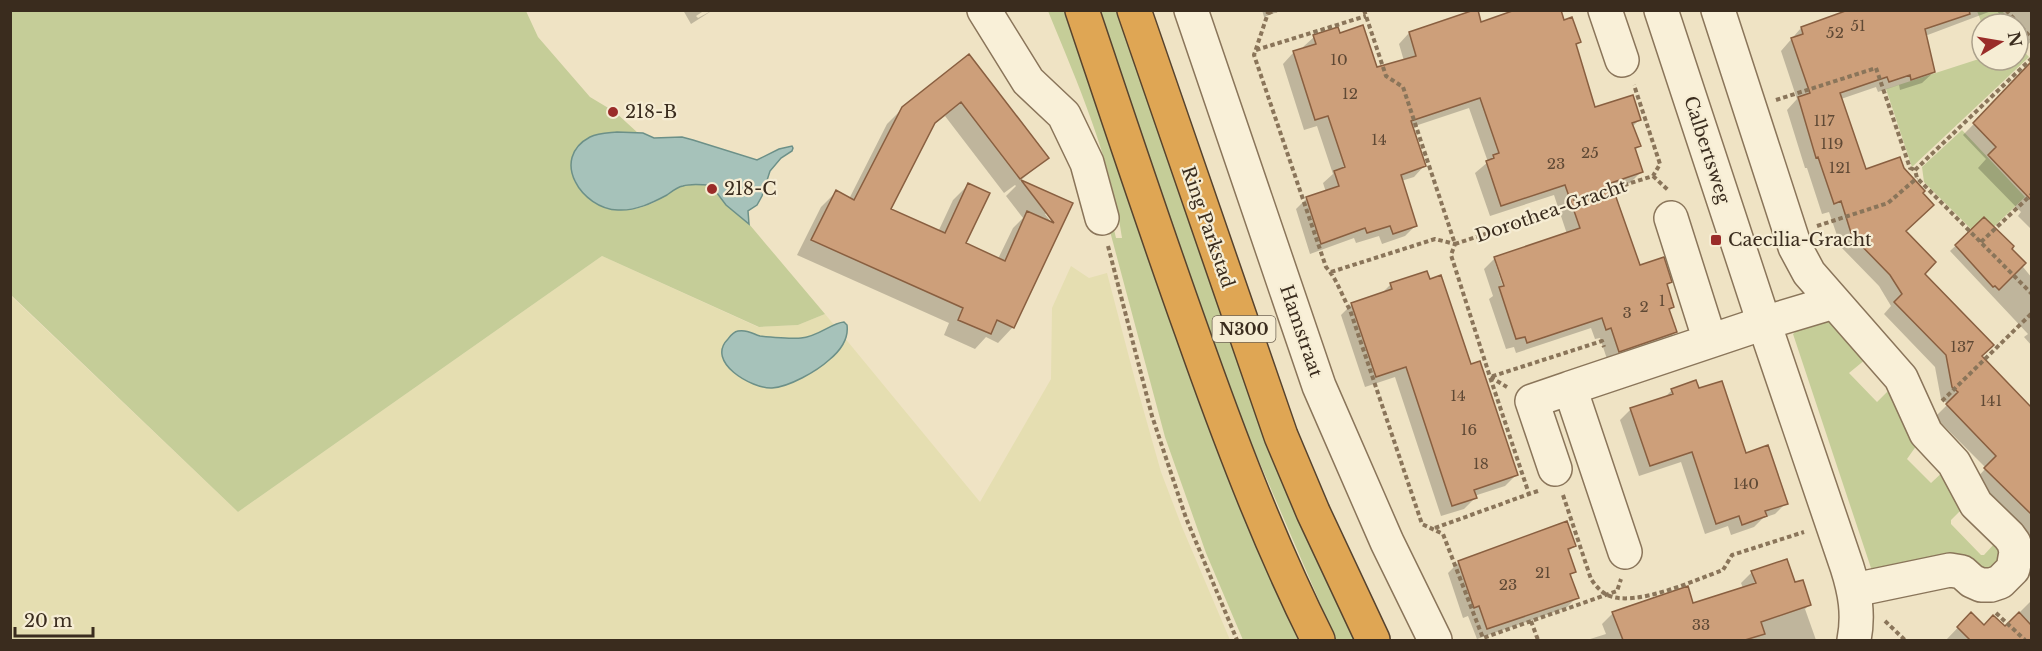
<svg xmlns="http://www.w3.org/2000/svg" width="2042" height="651" viewBox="0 0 2042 651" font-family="'Libre Baskerville',serif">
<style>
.farmland{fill:#e5deb1}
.green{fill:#c5cd98}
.water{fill:#a6c2ba;stroke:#6c9088;stroke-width:1.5}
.shadow{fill:#0003;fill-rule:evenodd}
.building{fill:#cd9f7a;stroke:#895f40;stroke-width:1.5}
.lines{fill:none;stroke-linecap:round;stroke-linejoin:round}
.minor-casing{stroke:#8a755a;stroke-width:36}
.highway-casing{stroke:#57432e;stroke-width:36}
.path{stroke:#8a755a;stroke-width:4;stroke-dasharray:4.5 3;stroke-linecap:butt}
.minor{stroke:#f9f0d8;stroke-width:33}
.highway{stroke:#dfa654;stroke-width:33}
.poi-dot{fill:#9a2c29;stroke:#f6edd4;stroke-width:2}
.labels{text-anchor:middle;stroke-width:4.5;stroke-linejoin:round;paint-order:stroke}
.number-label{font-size:15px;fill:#5f4935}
.shield{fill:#f6edd4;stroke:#726655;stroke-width:1.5}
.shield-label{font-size:16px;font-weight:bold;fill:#3a2c1e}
.poi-label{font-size:18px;fill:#3a2c1e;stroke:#f6edd4;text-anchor:start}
.street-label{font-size:18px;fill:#3a2c1e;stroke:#f6edd4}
</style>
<rect width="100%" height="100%" fill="#efe3c4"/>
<path class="farmland" d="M602 256 758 327 798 325 825 314 980 502 1051 379 1052 308 1071 266 1089 278 1107 273 1135 380 1161 472 1182 527 1230 640H11L10 295 238 512Z"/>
<path class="green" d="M10 11H526L538 37 590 97 615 112 638 133 628 132 574 181C596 210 621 218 655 202 664 197 673 188 683 186 691 184 703 185 711 185L726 205 749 224 825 314 798 325 759 327 602 256 238 512 11 295Z
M1048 11H1068L1303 640H1243L1206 553 1165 437 1111 235 1101 192 1105 191 1116 238H1122C1111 159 1078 84 1048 11Z
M1096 11H1120L1361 640H1336L1212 352Z
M1977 11H2002L2014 24H1982Z
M2018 45 2029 57 1912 167 1886 89 1982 58V60H2018Z
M1962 130 2025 197 1981 239 1924 182 1922 167Z
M1831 320 1866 359 1849 373 1877 402 1891 388 1919 442 1907 459 1931 483 1946 469 1965 506 1951 520V524L1981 555H1984L1995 543H2001L1998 571H1872L1793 334 1799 328Z"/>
<path class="water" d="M617 132 643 133 654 138 682 137 693 140 757 160 779 149 792 146 793 148 792 151 781 158 770 171 762 196 757 205 748 211 749 224 726 205 711 185C702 185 691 183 683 186 677 187 671 192 667 195 652 203 636 211 618 210 582 209 549 159 590 137 598 133 608 133 617 132Z
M844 322 847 325C849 340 840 351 829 360 817 371 789 387 772 388 752 389 705 362 728 339 731 335 733 332 738 331 747 329 753 334 760 336 768 337 794 339 801 338 818 337 831 323 844 322Z"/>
<path class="shadow" d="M683 10H705L696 16 698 18 713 10 691 24Z
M1262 10H1283L1264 17Z
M1854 10H1994L1925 36 1934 72 1922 83 1900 90 1899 85 1878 92 1876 87 1841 99 1865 170 1904 232 1923 274 1980 356 2032 409V539L1974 481 1986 468 1935 417 1948 404 1941 399 1935 367 1884 314 1891 306 1879 286 1841 247 1829 212 1822 214 1807 168H1805L1787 110 1797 99 1781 51 1801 28Z
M1996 10H2032V41L2027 45 2018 35V24H2008Z
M1476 11 1480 24 1563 22 1579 42 1575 46 1594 109 1639 120 1632 127 1639 146 1634 151 1641 172 1630 183 1611 189 1639 267 1670 282 1666 286 1673 307 1669 311 1675 332 1665 343 1608 362 1600 338 1595 339 1591 328 1516 353 1514 347 1506 349 1489 299 1493 296 1484 269 1495 258 1567 234 1554 195 1490 216 1475 173 1488 162 1469 108 1412 127 1424 166 1414 177 1401 181 1416 225 1405 236 1382 244 1379 236 1356 243 1354 238 1310 254 1296 209 1307 198 1326 192 1323 183 1333 174 1317 126 1304 130 1283 64 1293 53 1304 49 1303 47 1314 37 1339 35 1376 69 1404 61 1399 44 1409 33ZM1495 262H1498L1508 292 1505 293Z
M969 56 1047 158 1020 181 1071 204 1045 214 1057 230 1013 327 998 343 986 337 975 349 944 335 949 323 797 255 821 207 836 192 849 199 887 124 903 108ZM945 116 1004 193 1015 185 1016 186 1006 196 1023 218 1013 228 998 259 964 244 968 185 953 200 938 232 889 210 931 127Z
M2029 68 2032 70V230L2018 216 2021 212 1978 168 1986 159 1963 135Z
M1984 219 2032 278V346L2024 337 2028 334 1950 251Z
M1391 284 1470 366 1516 475 1505 486 1474 496 1475 498 1464 509 1441 516 1395 377 1365 387 1341 315 1352 304 1380 295Z
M1672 390 1745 455 1786 503 1775 514 1763 518 1754 527 1731 535 1728 526 1705 534 1681 462 1639 476 1620 420 1631 409 1663 399Z
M1574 546 1567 553 1574 572 1569 576 1577 597 1566 608 1477 639 1468 616 1463 618 1448 573 1459 562Z
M1752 572 1794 584 1810 604 1805 609 1816 640H1587L1606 634 1602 624 1613 613 1692 605 1743 588 1741 583Z
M2032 600V640H1946L1971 614 1984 627 2004 628Z"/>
<path class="building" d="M1474 10H1478L1481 22 1515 10H1561L1564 20 1572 17 1581 42 1576 44 1595 107 1633 95 1641 120 1632 123 1641 146 1635 148 1643 172 1611 183 1640 265 1664 257 1672 282 1667 284 1674 307 1669 309 1677 332 1619 352 1611 328 1606 330 1602 318 1527 343 1525 337 1516 339 1499 287 1504 286 1494 257 1580 228 1565 185 1501 206 1486 161 1494 158 1493 155 1499 153 1480 98 1411 121 1426 166 1401 175 1417 226 1393 234 1390 226 1367 233 1365 228 1321 244 1306 197 1339 186 1334 171 1345 167 1328 116 1315 120 1293 51 1316 44 1313 35 1338 27 1340 33 1363 25 1377 67 1416 56 1409 32Z
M1848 10H1969L1970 14 1925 29 1935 72 1911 80 1910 75 1889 82 1887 77 1840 93 1866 169 1900 157 1904 168 1925 191 1923 193 1934 205 1906 231 1936 262 1925 274 1994 345 1982 356 2031 407V514L1984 468 1996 456 1946 404 1958 392 1952 387 1946 355 1894 302 1902 294 1890 275 1852 236 1841 201 1834 204 1818 157 1816 158 1798 97 1810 93 1791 38 1803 34 1801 27Z
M969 54 1049 158 1020 179 961 102 935 123 891 209 945 233 968 183 990 193 966 243 1005 261 1027 211 1054 223 1021 180 1073 203 1014 328 997 320 991 334 958 320 963 308 811 240 836 190 854 200 902 107Z
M2031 62V200L1988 155 1996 147 1973 123Z
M1984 217 2014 246 2012 249 2026 263 1999 290 1995 286 1993 287 1955 245Z
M1427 271 1430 279 1441 275 1471 364 1480 361 1518 475 1474 490 1477 498 1452 506 1406 367 1376 377 1351 303 1392 289 1390 283Z
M1696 380 1699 388 1722 381 1746 453 1768 445 1788 504 1765 511 1767 516 1742 525 1739 516 1716 524 1692 452 1650 466 1630 408 1673 394 1671 389Z
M1567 521 1576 546 1568 549 1576 572 1570 574 1579 598 1487 629 1479 606 1474 608 1458 561Z
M1787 559 1795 582 1803 580 1811 605 1761 622 1765 634 1745 640H1623L1612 612 1688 586 1693 603 1756 583 1751 571Z
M1971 612 1984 625 1993 615 2005 626 2019 612 2031 625V640H1968L1969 639 1957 627Z"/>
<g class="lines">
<g class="minor-casing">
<path id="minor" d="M984 10 1028 81 1064 115 1087 163 1102 218
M1191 10 1319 386 1387 542 1435 640
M1605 10 1622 60
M1661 10 1764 323 1847 567C1855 592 1859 614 1854 640
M1718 10 1795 247 1809 273 1901 378 1926 433 1954 463 1976 504 2009 536 2014 543 2016 552 2013 569 2000 582 1991 585H1981L1972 581 1962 572 1950 570 1854 590
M1671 218 1710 341
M1555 469 1532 401 1570 388
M1625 552 1570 388 1764 323 1834 302"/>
</g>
<g class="highway-casing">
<path id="highway" d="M1082 10C1118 117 1153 223 1191 329 1228 434 1268 540 1318 640
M1134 10 1281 436 1313 512 1373 640"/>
</g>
<path class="path" d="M1267 10 1268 13 1254 55 1326 267C1337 279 1342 296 1350 310L1422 524 1443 534 1483 638 1617 591 1621 579
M1364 10 1386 76 1403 87 1455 244 1570 206 1574 201 1653 176 1660 164 1634 85
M2006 10 2032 39
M1268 13 1277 10
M1256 50 1366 16
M2032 58 1915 170 1917 178 2032 294
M1776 100 1876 68 1910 168 1915 170
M1653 176 1668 190
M1817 226 1888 203 1917 178
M1981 242 2032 194
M1108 246 1152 416 1186 518 1237 640
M1331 272 1435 239 1455 244 1451 255 1490 377 1507 387
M1942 401 2032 313
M1538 491 1529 494 1490 377 1602 341 1604 347
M1563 495 1591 579C1595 585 1600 591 1607 595 1635 608 1695 580 1723 570L1732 555 1804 532
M1435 528 1529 494
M1996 613 2025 640
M1531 621 1538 640
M1885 621 1905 640"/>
<use href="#minor" class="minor"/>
<use href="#highway" class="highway"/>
</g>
<g class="poi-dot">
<circle cx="613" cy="112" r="6"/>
<circle cx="712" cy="189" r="6"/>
<rect x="1710" y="234" width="12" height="12" rx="3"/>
</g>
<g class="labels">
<g class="number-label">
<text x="1858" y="31">51</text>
<text x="1835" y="38">52</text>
<text x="1339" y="65">10</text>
<text x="1350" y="99">12</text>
<text x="1824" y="126">117</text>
<text x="1379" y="145">14</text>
<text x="1832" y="149">119</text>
<text x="1590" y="158">25</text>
<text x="1556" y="169">23</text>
<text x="1840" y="173">121</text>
<text x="1662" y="306">1</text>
<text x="1644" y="312">2</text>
<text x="1627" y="318">3</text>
<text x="1962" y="352">137</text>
<text x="1458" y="401">14</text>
<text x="1991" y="406">141</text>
<text x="1469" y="435">16</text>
<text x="1481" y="469">18</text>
<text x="1746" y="489">140</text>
<text x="1543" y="578">21</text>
<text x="1508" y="590">23</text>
<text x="1701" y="630">33</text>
</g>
<rect class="shield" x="1212.5" y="316" width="63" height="26" rx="4.5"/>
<g class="shield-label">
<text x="1244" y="335">N300</text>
</g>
<g class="poi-label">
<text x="625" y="118">218-B</text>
<text x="724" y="195">218-C</text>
<text x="1728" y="246">Caecilia-Gracht</text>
</g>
<g class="street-label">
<text transform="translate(1707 150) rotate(72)" y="6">Calbertsweg</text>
<text transform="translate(1551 211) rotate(-19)" y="6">Dorothea-Gracht</text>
<text transform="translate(1208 227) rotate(71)" y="6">Ring Parkstad</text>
<text transform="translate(1301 331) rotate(71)" y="6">Hamstraat</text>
</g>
</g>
<rect width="2042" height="651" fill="none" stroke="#3a2c1e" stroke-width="24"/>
<g transform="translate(2000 42) rotate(79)"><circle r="28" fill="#f6edd4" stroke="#aba08b" stroke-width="1.5"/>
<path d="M0-4.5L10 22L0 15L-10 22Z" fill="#9a2c29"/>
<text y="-9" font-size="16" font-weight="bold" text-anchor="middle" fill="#3a2c1e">N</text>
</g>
<path d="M15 627v9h78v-9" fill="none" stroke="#3a2c1e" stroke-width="3"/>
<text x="24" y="627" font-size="18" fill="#3a2c1e" stroke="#f6edd4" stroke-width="4.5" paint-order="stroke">20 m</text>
</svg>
